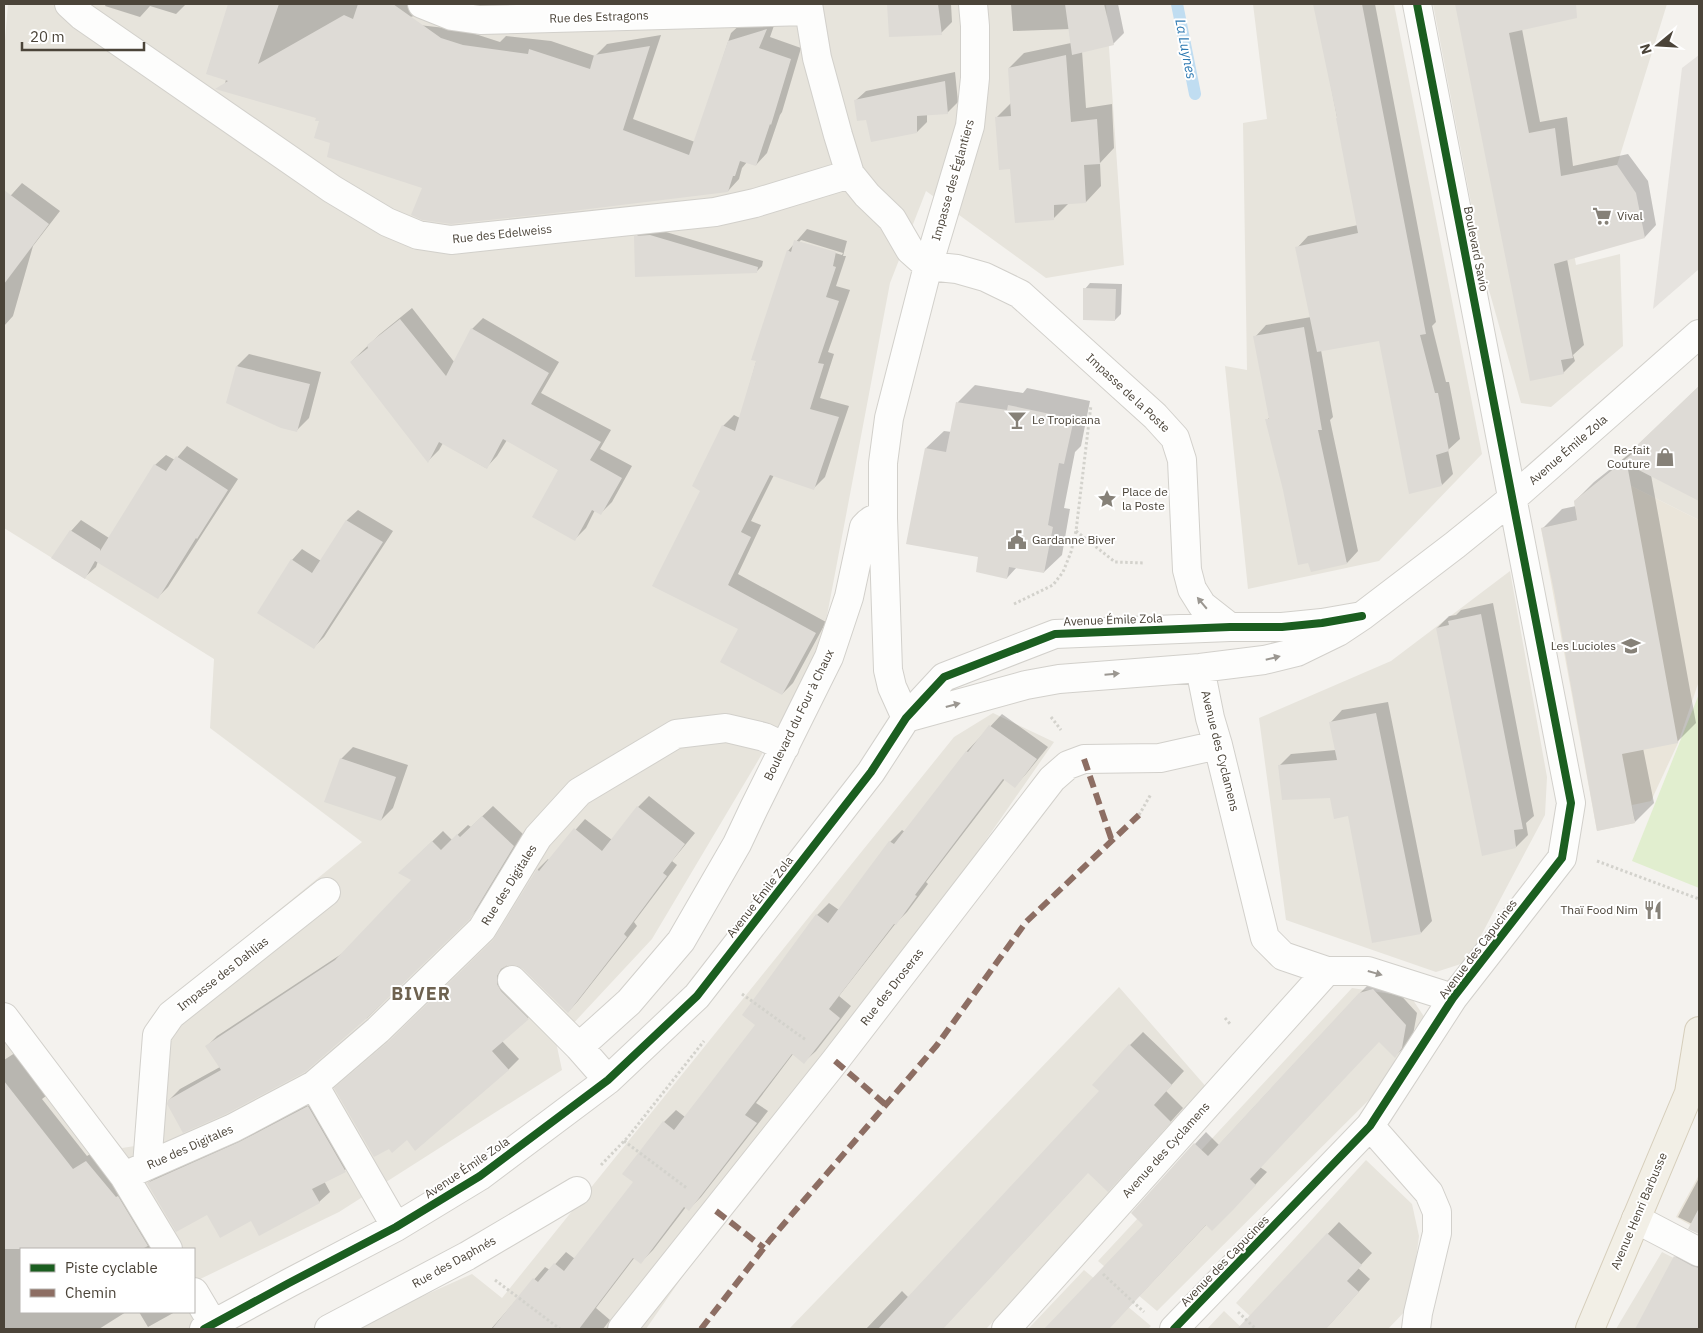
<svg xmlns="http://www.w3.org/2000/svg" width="1703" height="1333" viewBox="0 0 1703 1333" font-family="'IBM Plex Sans',sans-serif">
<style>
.residential{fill:#e7e4dc}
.education{fill:#eae5da}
.green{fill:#e1eecf}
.parking{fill:#e6e3df}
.shadow{fill:#0003;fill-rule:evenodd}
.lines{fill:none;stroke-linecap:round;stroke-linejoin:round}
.stream{stroke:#c0ddf1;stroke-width:12}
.building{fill:#dedbd6}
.minor-casing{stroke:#d2d0cb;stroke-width:30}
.major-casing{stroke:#d6cebb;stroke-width:30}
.path{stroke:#d3d2cc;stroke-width:3;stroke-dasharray:2.5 2.5;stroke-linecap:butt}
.minor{stroke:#fdfdfc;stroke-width:28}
.major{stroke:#f2efe6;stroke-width:28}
.quiet{stroke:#8d6e63;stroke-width:6;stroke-dasharray:12 6;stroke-linecap:butt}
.cycleway-casing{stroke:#fff;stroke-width:11}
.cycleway{stroke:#1b5e20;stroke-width:8}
.oneway{fill:#9b9791}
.labels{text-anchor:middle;stroke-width:4;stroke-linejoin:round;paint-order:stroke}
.street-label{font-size:12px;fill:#4b4439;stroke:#fff}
.poi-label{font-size:12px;fill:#4b4439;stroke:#fff;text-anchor:start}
.water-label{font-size:14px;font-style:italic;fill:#2e7ab2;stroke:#fff}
.district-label{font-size:18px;font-weight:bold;letter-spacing:1px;fill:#6e6250;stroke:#fff}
</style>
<rect width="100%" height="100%" fill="#f4f2ee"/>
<path class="residential" d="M8 4H1106L1124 265 1046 278 926 191 890 283 819 658 652 939 556 1042 562 1070 339 1212 194 1282V1249H21V1312H194L204 1329H4V1008L122 1148 135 1146 156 1011 362 842 210 728 214 659 4 528V52Z
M1253 4H1394L1482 454 1379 561 1248 589 1225 366 1247 370 1243 123 1267 119Z
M1433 4H1667L1617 165 1560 177 1576 265 1620 254 1623 346 1551 407 1521 403 1485 276Z
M1699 386V520L1607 474Z
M1510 571 1547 777 1545 815 1467 962 1436 972 1286 920 1259 718 1391 661Z
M993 713 1054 742 646 1329H349L472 1274 502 1298 954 737Z
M1119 987 1208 1089 986 1329H789Z
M1352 988 1411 997 1427 1021 1393 1076 1157 1311 1098 1261Z
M1366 1160 1412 1204 1419 1236 1410 1306 1388 1329H1264L1236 1303Z
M1662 1252 1699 1271V1329H1616Z
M1084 1270 1151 1326 1148 1329H1028Z
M1224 1311 1243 1329H1207Z"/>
<path class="education" d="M1607 474 1699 520V681L1678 743 1651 801 1632 805 1635 823 1597 831 1541 528 1577 520 1574 501Z
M1699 1175V1230L1676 1217Z"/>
<path class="green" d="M1699 694V888L1632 861Z"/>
<path class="parking" d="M1699 55V269L1653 309 1682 68Z"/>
<path class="shadow" d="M106 4H186L176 14 150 6 140 17 105 6Z
M229 4H423L425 5 414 16 392 22 463 30 500 42 506 36 551 41 595 56 607 44 661 35 633 119 695 142 731 33 743 22 777 17 770 37 801 48 782 112 780 115 767 153 756 165 747 162 742 168 739 179 728 191 423 187 318 117 224 90 226 79 207 73Z
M888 4H951L952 22 941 33 891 35Z
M1011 4H1118L1124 33 1113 44 1082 51 1086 108 1112 104 1114 148 1100 163 1101 186 1086 202 1069 203 1053 219 1011 168 996 118 1012 102 1009 68 1024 53 1071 43 1070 29 1013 31Z
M1315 4H1375L1436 322 1432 326 1446 382H1449L1460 439 1448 450 1453 474 1442 485 1380 340 1321 350 1333 417 1330 420 1358 551 1347 563 1285 490 1267 420 1270 417 1255 337 1266 325 1311 317 1297 248 1308 236 1358 225Z
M1457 4H1538L1540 15 1522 29 1540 122 1567 117 1573 166 1628 154 1648 181 1656 225 1645 237 1567 259 1584 345 1573 355 1575 361 1563 373 1531 379Z
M955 72 958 102 947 113 927 114V122L917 132 855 101 866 91Z
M22 183 60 211 33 246 13 316 4 326V203Z
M656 229 763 261 762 266 756 272 636 237 642 231Z
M807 229 847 241 843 256H846L836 286 850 290 828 352 834 354 820 398 849 406 825 477 814 488 774 475 751 521 761 525 738 574 826 622 793 683 782 694 740 628 702 490 723 426 734 415 740 418 788 251ZM801 240 843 253 842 255 799 242Z
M1090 283 1122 284 1121 314 1115 320 1085 289Z
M412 308 455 363 472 329 483 318 559 362 541 393 611 430 600 449 632 466 612 502 601 513 595 510 586 528 575 539 559 470 507 440 497 456 486 468 443 443 439 450 428 461 351 362 380 334Z
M249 354 321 372 309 418 297 430 237 366Z
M975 385 1023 393 1027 388 1090 401 1081 446 1075 452 1064 508 1070 509 1062 555 1044 572 1017 567 1007 578 980 556 926 448 944 431 952 432 958 402Z
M1699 387V486L1690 495 1651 475 1696 723 1677 742 1643 748 1654 803 1635 822 1543 528 1562 509 1576 506 1575 501 1594 482 1633 451Z
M187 446 238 479 168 587 158 597 98 561 96 567 85 577 71 531 81 520 109 538 155 465 166 455 175 460Z
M358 510 393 531 324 637 313 648 292 560 302 549 321 561 347 520Z
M1493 603 1534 816 1526 823 1528 835 1516 847 1437 628 1449 616 1456 615 1461 610Z
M1388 702 1432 921 1421 933 1349 814 1331 796 1280 765 1291 754 1336 750 1331 722 1342 710Z
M1002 714 1048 747 1026 774 1015 786 1005 779 926 882 928 884 907 912 896 923 839 996 851 1006 816 1051 804 1062 793 1054 756 1103 768 1111 701 1197 689 1209 686 1207 653 1250 641 1262 635 1257 596 1308 610 1320 603 1329H491L545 1267 550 1270 566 1252 575 1259 635 1181 664 1122 676 1110 685 1117 757 1025 744 1015 817 915 829 903 839 910 890 842 902 830 905 832 967 751Z
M353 747 408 765 393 808 381 820 341 759Z
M649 796 695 833 672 861 677 865 634 922 637 926 578 1001 568 1012 523 968 516 964 507 965V974L539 1008 502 1041 519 1059 508 1070 401 1031 495 940 538 869 548 859 549 860 585 819 612 840 638 807Z
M493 806 524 835 480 907 367 1018 169 1100 180 1089 220 1067 207 1046 217 1036 346 951 413 880 410 863 443 831 452 840 468 825 471 827Z
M1385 978 1417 1013 1413 1035 1407 1045 1395 1056 1379 1040 1260 1167 1267 1172 1244 1197 1207 1224 1108 1329H1047L1145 1225 1195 1144 1206 1132 1219 1145 1360 993 1372 981Z
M1143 1032 1184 1071 1166 1091 1183 1108 1121 1177 1088 1172 942 1329H866L902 1291 909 1298 1101 1091 1130 1045Z
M18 1051 46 1096 42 1099 87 1156 100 1148 169 1249H21V1312H126L99 1329H4V1060Z
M319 1096 356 1160 345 1170 324 1181 330 1192 319 1202 252 1220 208 1214 148 1183 159 1173Z
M1699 1178V1233L1690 1228 1692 1224 1678 1217Z
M1339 1222 1372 1253 1358 1268 1370 1279 1331 1323 1325 1329H1313L1306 1323 1300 1329H1238Z
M1689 1243 1699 1248V1329H1637L1675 1257Z
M139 1312H175L148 1327Z"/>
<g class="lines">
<path class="stream" d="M1177 4 1195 94"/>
</g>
<path class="building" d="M228 4H279L258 64 344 15 353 19 358 4H393L441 38 463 45 528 54 529 49 590 69 594 55 650 46 623 130 689 155 728 41 767 29 759 48 791 59 771 125 770 124 756 166 740 161 735 176H733L728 192 572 211 451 224 422 220 411 215 422 188 327 157 330 143 314 138 319 121H315L316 118 215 89 228 81 206 74Z
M887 4H938L942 35 889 37Z
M1065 4H1104L1114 45 1072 55Z
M1313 4H1362L1426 334 1420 335 1435 393H1438L1449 451 1436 455 1442 486 1409 494 1379 341 1317 352 1295 247 1358 233 1336 118H1337Z
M1455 4H1576L1577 18 1509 33 1529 133 1555 128 1561 176 1617 165 1636 193 1645 238 1554 264 1573 358 1561 360 1564 374 1530 381Z
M1066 55 1071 122 1097 119 1100 164 1084 165 1086 203 1054 205V220L1015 223 1010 169 999 170 995 117 1011 116 1008 68Z
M945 81 948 114 917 116V133L871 142 866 120 857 121 854 100Z
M4 190 49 224 4 284Z
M650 235 758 267 757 273 635 277 634 236Z
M794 240 836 252 833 266 836 267 826 297 839 301 818 363 824 364 810 409 839 417 814 490 770 475 741 532 751 537 728 585 816 633 782 695 720 662 738 629 652 586 700 491 692 486 722 425 735 431 756 361 751 360 787 250 791 252Z
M1083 288 1116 289 1115 321 1083 320Z
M400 319 446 376 471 328 549 373 531 404 601 442 590 460 622 478 601 515 592 510 575 541 532 517 558 470 503 439 487 469 439 442 428 463 350 362 368 348 367 345Z
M1304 327 1322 430H1318L1347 564 1311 572 1308 563 1298 565 1283 490 1265 419H1269L1253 336Z
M236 366 310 384 297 432 281 428 226 403Z
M1699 386V501L1627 464 1678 743 1622 754 1635 823 1597 831 1554 591 1541 528 1577 520 1574 501 1633 453 1631 451Z
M956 402 1007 410 1008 405 1074 419 1064 464 1059 463 1048 525 1053 527 1044 573 1009 567 1007 579 976 572 978 557 906 544 925 448 946 452Z
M176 456 228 490 197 539 196 538 158 599 95 561 85 579 51 558 70 530 100 549V551L154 464 166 471Z
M346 520 383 542 314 649 257 613 291 559 312 573Z
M1481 614 1523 829 1514 830 1516 848 1482 856 1436 628 1449 625 1448 621Z
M1376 713 1421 934 1372 943 1348 816 1334 819 1330 798 1282 800 1278 765 1337 760 1329 722Z
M989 725 1037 759 1015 788 1003 779 971 821 915 895 917 896 896 925 894 924 829 1009 840 1018 804 1064 792 1054 745 1115 757 1123 689 1211 684 1207 641 1264 633 1258 579 1329H492L533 1278 538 1282 554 1263 564 1271 633 1182 622 1174 663 1121 674 1130 755 1025 742 1015 816 914 828 923 889 841 894 844 966 751 968 752Z
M340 758 396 777 381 821 324 802Z
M637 806 685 844 663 873 667 876 624 934 627 937 568 1013 523 969 516 965H508L501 969 497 976V984L501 991 529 1019 492 1051 509 1070 415 1151 407 1140 392 1153 389 1149 374 1157 334 1088 389 1041 493 940 537 869 539 871 574 828 602 851Z
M482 816 514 846 470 919 367 1018 305 1072 226 1114 183 1133 167 1104 168 1100 221 1070 205 1046 335 960 411 880 398 873 432 841 441 850 457 834 460 837Z
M1373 989 1406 1025 1402 1048 1395 1058 1379 1042 1250 1179 1256 1185 1233 1210 1212 1231 1206 1225 1109 1329H1044L1143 1225 1131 1213 1194 1143 1208 1156 1359 993Z
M1129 1044 1172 1085 1154 1105 1171 1122 1108 1192 1088 1173 943 1329H878L1099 1091 1092 1085Z
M4 1081 73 1169 86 1161 116 1197 118 1196 148 1246 142 1249H4Z
M308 1106 346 1172 312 1189 320 1203 259 1236 251 1221 220 1238 207 1215 176 1232 147 1183 239 1142Z
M1699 1208V1234L1688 1229Z
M1327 1233 1362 1265 1347 1281 1359 1292 1326 1329H1237Z
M1674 1256 1692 1266 1699 1268V1329H1635Z"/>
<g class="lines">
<g class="minor-casing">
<path id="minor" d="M69 4 82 16 332 189 387 222 418 235 451 240 715 212 755 203 850 174
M422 4 452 16 480 20 808 11
M808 4 817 58 838 135 850 174 867 195 892 219 910 250 928 266 889 418 883 463V518L888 670 892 687 906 718
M973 4 975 26V78L970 126 928 266 957 269 985 277 1020 294 1155 416 1175 438 1182 460 1187 570 1192 589 1202 605 1230 627
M1200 668 1210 718 1218 745 1265 938 1283 956 1327 971H1368L1453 998
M906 718 1026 685 1059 679 1200 668 1264 660 1297 652 1338 632 1362 616 1455 545 1513 498 1699 334
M512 980 579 1047
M4 1017 124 1176 168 1249
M608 1080 579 1047 629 1002 681 941 737 844 754 808 829 657 849 597 864 527C870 520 874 518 883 518
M314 1085 396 1227
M1370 1126 1429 1193 1437 1212V1233L1418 1313 1416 1329
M147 1166 157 1035 171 1015 326 892
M124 1176 233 1128 314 1085 378 1030 482 929 538 837 579 792 676 734 726 728 764 737 785 747
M1636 1219 1699 1252
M194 1292 213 1324
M204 1329 289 1283 396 1227 480 1176 608 1080 697 996 871 772 906 718 944 677 1055 634 1230 627H1282L1322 623 1362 616
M329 1329 467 1256 577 1191
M622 1329 835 1061 1052 779 1068 765 1084 759 1160 758 1218 745
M1006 1329 1327 971
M1174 1329 1370 1126 1453 998 1562 858 1571 803 1417 4"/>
</g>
<g class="major-casing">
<path id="major" d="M1689 1093 1699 1031
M1590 1329 1689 1093 1699 1079"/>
</g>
<path class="path" d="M1076 531 1115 562 1145 563
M1014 604 1053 585 1063 572 1071 552 1076 531 1091 405
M1051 717 1061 730
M1139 815 1151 794
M1597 861 1699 899
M742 994 806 1040
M1225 1018 1231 1025
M624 1141 688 1189
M601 1165 628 1137 704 1041
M1103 1274 1144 1312
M495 1280 560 1329
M1238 1312 1256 1329"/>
<use href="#minor" class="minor"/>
<use href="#major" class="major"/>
<path class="quiet" d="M1084 759 1112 841
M835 1061 886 1105
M716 1211 764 1248
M701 1329 770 1240 937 1045 1026 922 1139 815"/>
<g class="cycleway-casing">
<path id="cycleway" d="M204 1329 289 1283 396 1227 480 1176 608 1080 697 996 871 772 906 718 944 677 1055 634 1230 627H1282L1322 623 1362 616
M1174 1329 1370 1126 1453 998 1562 858 1571 803 1417 4"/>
</g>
<use href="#cycleway" class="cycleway"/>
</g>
<defs><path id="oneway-solid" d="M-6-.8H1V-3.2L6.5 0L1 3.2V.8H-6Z" transform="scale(1.25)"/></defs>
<g class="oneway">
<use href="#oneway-solid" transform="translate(1202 603) rotate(-130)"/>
<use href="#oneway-solid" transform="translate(1273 658) rotate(-14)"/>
<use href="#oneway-solid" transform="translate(1112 674) rotate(-5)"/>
<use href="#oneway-solid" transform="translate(953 705) rotate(-15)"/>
<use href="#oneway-solid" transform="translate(1375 973) rotate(16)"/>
</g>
<defs>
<g id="supermarket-bare" transform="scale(1.5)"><path d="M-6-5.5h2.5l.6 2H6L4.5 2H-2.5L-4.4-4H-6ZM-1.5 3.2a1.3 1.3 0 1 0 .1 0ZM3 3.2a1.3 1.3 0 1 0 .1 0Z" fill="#868178" stroke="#fff" stroke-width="2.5" paint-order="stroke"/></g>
<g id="bar-bare" transform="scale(1.5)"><path d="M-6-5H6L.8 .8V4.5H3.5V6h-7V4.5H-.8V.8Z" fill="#868178" stroke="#fff" stroke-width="2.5" paint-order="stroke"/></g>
<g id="shop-bare" transform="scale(1.5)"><path d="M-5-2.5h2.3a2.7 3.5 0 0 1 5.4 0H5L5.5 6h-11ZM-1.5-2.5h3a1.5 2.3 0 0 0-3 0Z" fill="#868178" stroke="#fff" stroke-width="2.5" paint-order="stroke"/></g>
<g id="sight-bare" transform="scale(1.5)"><path d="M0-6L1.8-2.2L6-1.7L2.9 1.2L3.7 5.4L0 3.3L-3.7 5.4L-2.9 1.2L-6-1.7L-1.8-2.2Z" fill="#868178" stroke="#fff" stroke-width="2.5" paint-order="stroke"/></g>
<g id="civic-bare" transform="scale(1.5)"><path d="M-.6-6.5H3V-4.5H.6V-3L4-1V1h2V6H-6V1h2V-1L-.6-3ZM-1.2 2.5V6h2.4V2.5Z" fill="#868178" stroke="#fff" stroke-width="2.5" paint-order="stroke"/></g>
<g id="school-bare" transform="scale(1.5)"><path d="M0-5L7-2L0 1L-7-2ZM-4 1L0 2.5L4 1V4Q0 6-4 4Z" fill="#868178" stroke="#fff" stroke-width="2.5" paint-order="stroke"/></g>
<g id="restaurant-bare" transform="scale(1.5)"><path d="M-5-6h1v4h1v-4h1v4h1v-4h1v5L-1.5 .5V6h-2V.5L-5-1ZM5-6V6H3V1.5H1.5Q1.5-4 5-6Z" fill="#868178" stroke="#fff" stroke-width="2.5" paint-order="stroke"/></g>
</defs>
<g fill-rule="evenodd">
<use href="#supermarket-bare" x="1602" y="216"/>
<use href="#bar-bare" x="1017" y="420"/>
<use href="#shop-bare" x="1665" y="457"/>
<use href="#sight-bare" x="1107" y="499"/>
<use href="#civic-bare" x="1017" y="540"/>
<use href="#school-bare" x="1631" y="646"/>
<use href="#restaurant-bare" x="1653" y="910"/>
</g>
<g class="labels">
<g class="street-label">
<text transform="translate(599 17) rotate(-2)" y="4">Rue des Estragons</text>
<text transform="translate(953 180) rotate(-74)" y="4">Impasse des Églantiers</text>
<text transform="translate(502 234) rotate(-6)" y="4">Rue des Edelweiss</text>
<text transform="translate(1476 249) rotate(79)" y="4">Boulevard Savio</text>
<text transform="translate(1128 393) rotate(43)" y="4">Impasse de la Poste</text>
<text transform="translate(1568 450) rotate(-41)" y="4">Avenue Émile Zola</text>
<text transform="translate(1113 620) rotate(-2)" y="4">Avenue Émile Zola</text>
<text transform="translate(799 715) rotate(-64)" y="4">Boulevard du Four à Chaux</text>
<text transform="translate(1220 751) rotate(76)" y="4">Avenue des Cyclamens</text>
<text transform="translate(509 885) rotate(-58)" y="4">Rue des Digitales</text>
<text transform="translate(760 897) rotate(-52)" y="4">Avenue Émile Zola</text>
<text transform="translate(1478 949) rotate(-53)" y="4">Avenue des Capucines</text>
<text transform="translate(223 974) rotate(-38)" y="4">Impasse des Dahlias</text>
<text transform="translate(892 987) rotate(-52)" y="4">Rue des Droseras</text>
<text transform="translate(190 1147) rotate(-24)" y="4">Rue des Digitales</text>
<text transform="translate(1166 1150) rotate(-48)" y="4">Avenue des Cyclamens</text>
<text transform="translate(467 1168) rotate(-34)" y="4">Avenue Émile Zola</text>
<text transform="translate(1639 1211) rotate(-67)" y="4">Avenue Henri Barbusse</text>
<text transform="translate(1225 1261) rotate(-46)" y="4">Avenue des Capucines</text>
<text transform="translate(454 1262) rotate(-29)" y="4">Rue des Daphnés</text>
</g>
<g class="poi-label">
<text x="1617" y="220">Vival</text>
<text x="1032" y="424">Le Tropicana</text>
<text x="1650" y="454" text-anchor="end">Re-fait<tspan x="1650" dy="14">Couture</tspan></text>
<text x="1122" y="496">Place de<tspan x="1122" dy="14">la Poste</tspan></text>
<text x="1032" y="544">Gardanne Biver</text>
<text x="1616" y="650" text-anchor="end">Les Lucioles</text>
<text x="1638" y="914" text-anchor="end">Thaï Food Nim</text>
</g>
<g class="water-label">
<text transform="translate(1186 49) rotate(79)" y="5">La Luynes</text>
</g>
<g class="district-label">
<text x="421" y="1000">BIVER</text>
</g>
</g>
<rect width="1703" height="1333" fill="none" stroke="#4b4439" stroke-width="10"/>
<rect x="20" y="1248" width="175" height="65" fill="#ffffff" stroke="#b7b4b0"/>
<rect x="30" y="1264" width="25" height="8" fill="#1b5e20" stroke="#b7b4b0"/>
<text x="65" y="1273" font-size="15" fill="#4b4439">Piste cyclable</text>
<rect x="30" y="1289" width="25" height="8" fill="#8d6e63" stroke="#b7b4b0"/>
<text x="65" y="1298" font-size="15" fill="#4b4439">Chemin</text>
<g transform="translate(1658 45) rotate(252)" stroke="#ffffff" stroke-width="4" paint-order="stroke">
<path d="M0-4L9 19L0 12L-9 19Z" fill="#4b4439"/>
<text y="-8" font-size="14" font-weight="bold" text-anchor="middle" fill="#4b4439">N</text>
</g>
<path d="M22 42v8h122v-8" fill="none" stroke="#4b4439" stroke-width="2.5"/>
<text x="30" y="42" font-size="15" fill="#4b4439" stroke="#ffffff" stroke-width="4" paint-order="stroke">20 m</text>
</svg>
